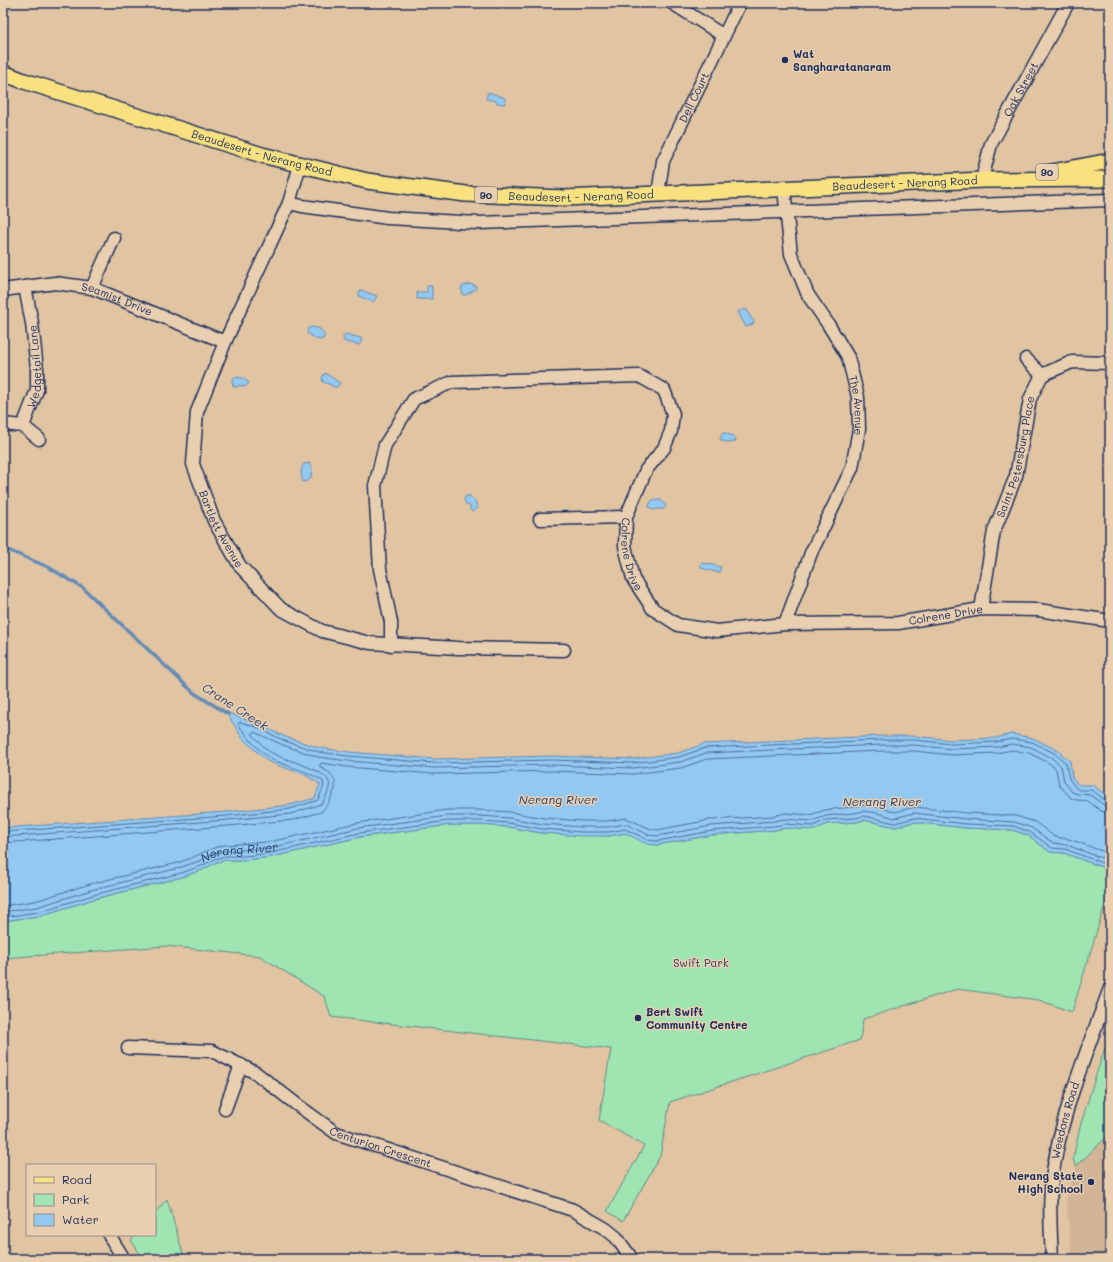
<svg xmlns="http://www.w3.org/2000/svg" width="1113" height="1262" viewBox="0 0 1113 1262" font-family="Mali,sans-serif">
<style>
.built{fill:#d1b596}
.green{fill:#9ee5b2;stroke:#5c8a88}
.water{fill:#93c9f1;stroke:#638bb6}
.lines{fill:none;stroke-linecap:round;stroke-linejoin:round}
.shore{stroke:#4b6d99;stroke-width:1}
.stream{stroke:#638bb6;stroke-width:3.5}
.minor-casing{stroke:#1b2f5e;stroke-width:15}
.major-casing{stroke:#1b2f5e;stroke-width:18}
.minor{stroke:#e9ceb0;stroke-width:12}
.major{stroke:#fae180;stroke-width:15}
.poi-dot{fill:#1b2f5e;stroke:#e9ceb0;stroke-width:1.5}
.labels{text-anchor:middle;stroke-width:3;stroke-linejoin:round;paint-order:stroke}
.shield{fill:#e9ceb0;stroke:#595f77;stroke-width:1}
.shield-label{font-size:10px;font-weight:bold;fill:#1b2f5e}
.poi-label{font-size:11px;font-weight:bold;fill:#1b2f5e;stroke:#e9ceb0;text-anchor:start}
.street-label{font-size:11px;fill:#1b2f5e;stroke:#e9ceb0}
.park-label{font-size:11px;fill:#284166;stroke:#e9ceb0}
.water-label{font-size:12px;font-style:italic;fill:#273e6d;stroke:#e9ceb0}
</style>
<rect width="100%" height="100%" fill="#e1c4a2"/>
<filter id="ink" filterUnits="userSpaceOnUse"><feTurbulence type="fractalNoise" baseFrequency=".025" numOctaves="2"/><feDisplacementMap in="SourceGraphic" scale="8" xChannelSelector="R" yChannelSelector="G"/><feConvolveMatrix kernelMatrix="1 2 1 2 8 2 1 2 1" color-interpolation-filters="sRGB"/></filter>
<g filter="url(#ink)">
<path class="built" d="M1110 1134V1259H1072L1066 1197 1076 1166Z"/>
<path class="green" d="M864 820 896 827 913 822 966 828 1012 830 1028 835 1050 852 1064 853 1110 870V888L1072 1012 1039 1000 957 989 863 1019 860 1040 670 1102 660 1156 623 1221 607 1211 644 1146 599 1120 611 1049 331 1017 325 997 260 956 166 946 3 958V921L39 916 94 899 182 877 202 870 217 862 227 860H245L272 857 360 837 450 825H480L508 827 542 833 609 836 625 833 657 845 712 835 775 830 786 828 813 830 827 824 856 822Z
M1110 1033V1134L1076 1166 1073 1159 1080 1127 1094 1081Z
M167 1199 184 1257 173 1259H143L131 1240 135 1235H155V1213Z"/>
<path class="water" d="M488 92 505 98V104L497 103 496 101 486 99Z
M470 284 476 286V289L466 295H463L461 288 463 286Z
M427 286H432V299H417V292H427Z
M361 290 377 296 373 302 359 296V293Z
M744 309 747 310 751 318 754 321 753 324 746 327 738 312Z
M313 327 320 329 324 334V338L321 340 316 339 307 333 308 328Z
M345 334 361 338 362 341 359 345 346 342 344 341 343 337Z
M325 373 340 383 337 387H334L329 384 323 382 322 378Z
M235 377 243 378 249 383 245 387 240 385 238 386V387H234C232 384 231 379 235 377Z
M723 432 733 436 736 439 735 442 730 443 720 440Z
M309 463 312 469 311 478 307 481 303 482C301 476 300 468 304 464Z
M466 496H470L475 501 478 508 473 512 470 510V506L466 504 464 499Z
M653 500H661L666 506 664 509H657L653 510 649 507 650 503Z
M704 563 721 567 719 573 701 568V564Z
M226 712 255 723 286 737 320 748 349 752 435 759 552 756 632 759 678 753 704 744 881 736H914L951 740 996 738 1011 734 1033 738 1057 750 1070 761 1072 778 1079 785H1093L1110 798V870L1064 853 1050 852 1028 835 1012 830 966 828 913 822 896 827 864 820 856 822 827 824 814 830 786 828 775 830 712 835 657 845 647 844 625 833 609 836H582L542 833 508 827 480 825H450L360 837 272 857 245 860H227L217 862 202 870 182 877 94 899 39 916 3 921V828L226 812 290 805 315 798 320 784 307 776 267 761 243 739Z"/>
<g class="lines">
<g class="shore">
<path d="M3 832 226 816 290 809 318 800 324 786 323 781C306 770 288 767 271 759 260 753 245 734 238 724L240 722 254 726 285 741 319 752 348 756 434 763 552 760 633 763 679 757 705 748 881 740H914L952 744 996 742 1012 739 1032 742 1054 753 1066 763 1069 779 1076 788 1079 790H1092L1106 801 1110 802"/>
<path d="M3 837 227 820 291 814 321 804C325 800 331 788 329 782 325 769 285 760 274 754 266 751 259 741 253 735L252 733 254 732 283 745 318 757 348 761 434 768 552 765 633 768 680 762 706 753 881 745H914L952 749 997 747 1012 744 1031 747 1052 758 1061 766 1064 781 1072 792 1078 794 1090 795 1104 805 1110 807"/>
<path d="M3 843 227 826 293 820 321 812 328 804 335 789V781L330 773 320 767V764L322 763 347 767 434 774 552 771 633 774 681 768 707 759 881 751H914L952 755 997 753 1012 750 1029 753 1049 763 1056 769 1059 785 1071 798 1077 800 1088 801 1101 811 1110 813"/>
<path d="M3 906 35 901 90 884 178 863 196 856 211 849 223 845 269 842 357 823 447 810H480L510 812 544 818 582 821H608L626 818 651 829 657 830 710 820 773 816 785 813 810 815 825 810 853 807 862 805 878 807 895 812 915 807 967 813 1016 816 1035 822 1055 837 1069 839 1110 854"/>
<path id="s1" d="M3 912 37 907 91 890 179 868 199 861 213 854 225 851 270 848 358 828 448 816H480L509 818 543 824 582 827H608L626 824 649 835 657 836 711 826 774 821 785 819 812 821 826 816 854 813 863 811 877 813 895 818 914 813 966 819 1014 822 1032 828 1053 843 1067 845 1110 861"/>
<path d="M3 917 38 912 93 895 181 873 201 866 215 859 226 856H245L271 853 359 833 449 821H480L509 823 542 829 582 832H609L625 829 648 840 657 841 712 831 774 826 786 824 813 826 826 820 855 818 864 816 895 823 914 818 966 824 1013 826 1030 832 1052 848 1065 849 1110 866"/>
</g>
<path class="stream" d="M3 548 48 567 83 588 194 693 228 714"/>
<g class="minor-casing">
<g id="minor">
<path d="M672 3 724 36"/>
<path id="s2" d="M300 165 289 203 225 342 197 412 193 464 214 521 240 566 281 609 322 631 370 643 458 648 564 650"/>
<path id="s3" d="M984 180V171L991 144 1068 3"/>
<path id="s4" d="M784 189 791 254 808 295 828 324 848 357 858 397 859 429 852 468 811 553 785 624"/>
<path id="s5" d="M658 194 663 161 740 3"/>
<path d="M289 203 302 206 388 218 478 223 1110 200"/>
<path d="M92 288 114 238"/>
<path id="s6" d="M3 290 55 283 92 288 225 342"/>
<path d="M1026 359 1042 375"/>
<path id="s7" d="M3 424 23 426 37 390V369L32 323 25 287"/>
<path d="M23 426 39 439"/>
<path d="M540 519 626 517"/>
<path id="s8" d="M981 609 994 531 1016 476 1030 399 1042 375 1072 362 1110 363"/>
<path id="s9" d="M391 645V622L380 569 375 486 385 445 414 399 452 382 639 376 664 390 673 414 671 431 664 448 646 470 626 517 625 546 633 579 653 609 678 625 717 631 785 624 898 623 981 609 1038 610 1110 621"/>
<path id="s10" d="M128 1048 212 1051 256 1073 296 1104 336 1133 573 1210 606 1229 616 1237 632 1259"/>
<path d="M225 1109 241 1065"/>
<path d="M109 1235 124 1259"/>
<path id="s11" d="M1052 1259C1051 1236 1049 1212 1051 1189 1057 1121 1087 1052 1110 988"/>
</g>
</g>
<g class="major-casing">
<g id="major">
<path id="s12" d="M3 73 24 81 262 155 367 181 466 194 564 198 984 180 1110 179"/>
<path d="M1047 173 1110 161"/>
</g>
</g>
<use href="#minor" class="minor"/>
<use href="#major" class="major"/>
</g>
</g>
<g class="poi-dot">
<circle cx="785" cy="60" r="4"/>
<circle cx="638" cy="1018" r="4"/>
<circle cx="1091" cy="1182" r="4"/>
</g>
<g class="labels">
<g class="shield">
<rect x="1036" y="164" width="22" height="16" rx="3"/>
<rect x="475" y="187" width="22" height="16" rx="3"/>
</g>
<g class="shield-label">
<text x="1047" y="176">90</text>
<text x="486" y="199">90</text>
</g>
<g class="poi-label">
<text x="793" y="58">Wat<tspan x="793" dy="13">Sangharatanaram</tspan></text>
<text x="646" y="1016">Bert Swift<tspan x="646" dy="13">Community Centre</tspan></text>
<text x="1083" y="1180" text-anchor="end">Nerang State<tspan x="1083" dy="13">High School</tspan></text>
</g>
<g class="street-label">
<text dy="4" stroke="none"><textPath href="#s3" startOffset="99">Oak Street</textPath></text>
<text dy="4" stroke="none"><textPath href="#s5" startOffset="104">Dell Court</textPath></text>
<text dy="4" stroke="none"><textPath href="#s12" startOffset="271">Beaudesert - Nerang Road</textPath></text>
<text dy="4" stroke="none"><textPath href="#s12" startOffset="919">Beaudesert - Nerang Road</textPath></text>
<text dy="4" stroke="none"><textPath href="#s12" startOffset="595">Beaudesert - Nerang Road</textPath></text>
<text dy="4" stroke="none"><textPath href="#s6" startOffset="117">Seamist Drive</textPath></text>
<text dy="4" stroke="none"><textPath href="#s7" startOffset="82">Wedgetail Lane</textPath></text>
<text dy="4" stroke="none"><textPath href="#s4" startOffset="233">The Avenue</textPath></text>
<text dy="4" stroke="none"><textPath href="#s8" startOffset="157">Saint Petersburg Place</textPath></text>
<text dy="4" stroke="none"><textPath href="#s2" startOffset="391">Bartlett Avenue</textPath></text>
<text dy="4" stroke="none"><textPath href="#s9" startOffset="693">Colrene Drive</textPath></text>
<text dy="4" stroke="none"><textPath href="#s9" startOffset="1053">Colrene Drive</textPath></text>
<text dy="4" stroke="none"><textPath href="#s11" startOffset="140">Weedons Road</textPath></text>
<text dy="4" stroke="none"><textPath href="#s10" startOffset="280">Centurion Crescent</textPath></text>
</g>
<g class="park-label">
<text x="701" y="967">Swift Park</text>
</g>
<g class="water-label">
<text transform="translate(235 707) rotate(33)" y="4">Crane Creek</text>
<text x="558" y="804">Nerang River</text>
<text x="882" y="806">Nerang River</text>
<text dy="4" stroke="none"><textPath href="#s1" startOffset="245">Nerang River</textPath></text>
</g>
</g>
<rect width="1113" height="1262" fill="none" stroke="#e9ceb0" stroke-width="16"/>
<rect x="8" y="8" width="1097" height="1246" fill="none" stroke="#1b2f5e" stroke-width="1.5" filter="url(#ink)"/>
<rect x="26" y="1164" width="130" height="72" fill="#e9ceb0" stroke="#978e8f"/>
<rect x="34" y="1177" width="20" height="6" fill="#fae180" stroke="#978e8f"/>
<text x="62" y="1184" font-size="12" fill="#1b2f5e">Road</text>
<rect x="34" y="1194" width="20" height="12" fill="#9ee5b2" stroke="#978e8f"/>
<text x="62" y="1204" font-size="12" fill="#1b2f5e">Park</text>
<rect x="34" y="1214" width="20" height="12" fill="#93c9f1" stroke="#978e8f"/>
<text x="62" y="1224" font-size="12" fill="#1b2f5e">Water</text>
</svg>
